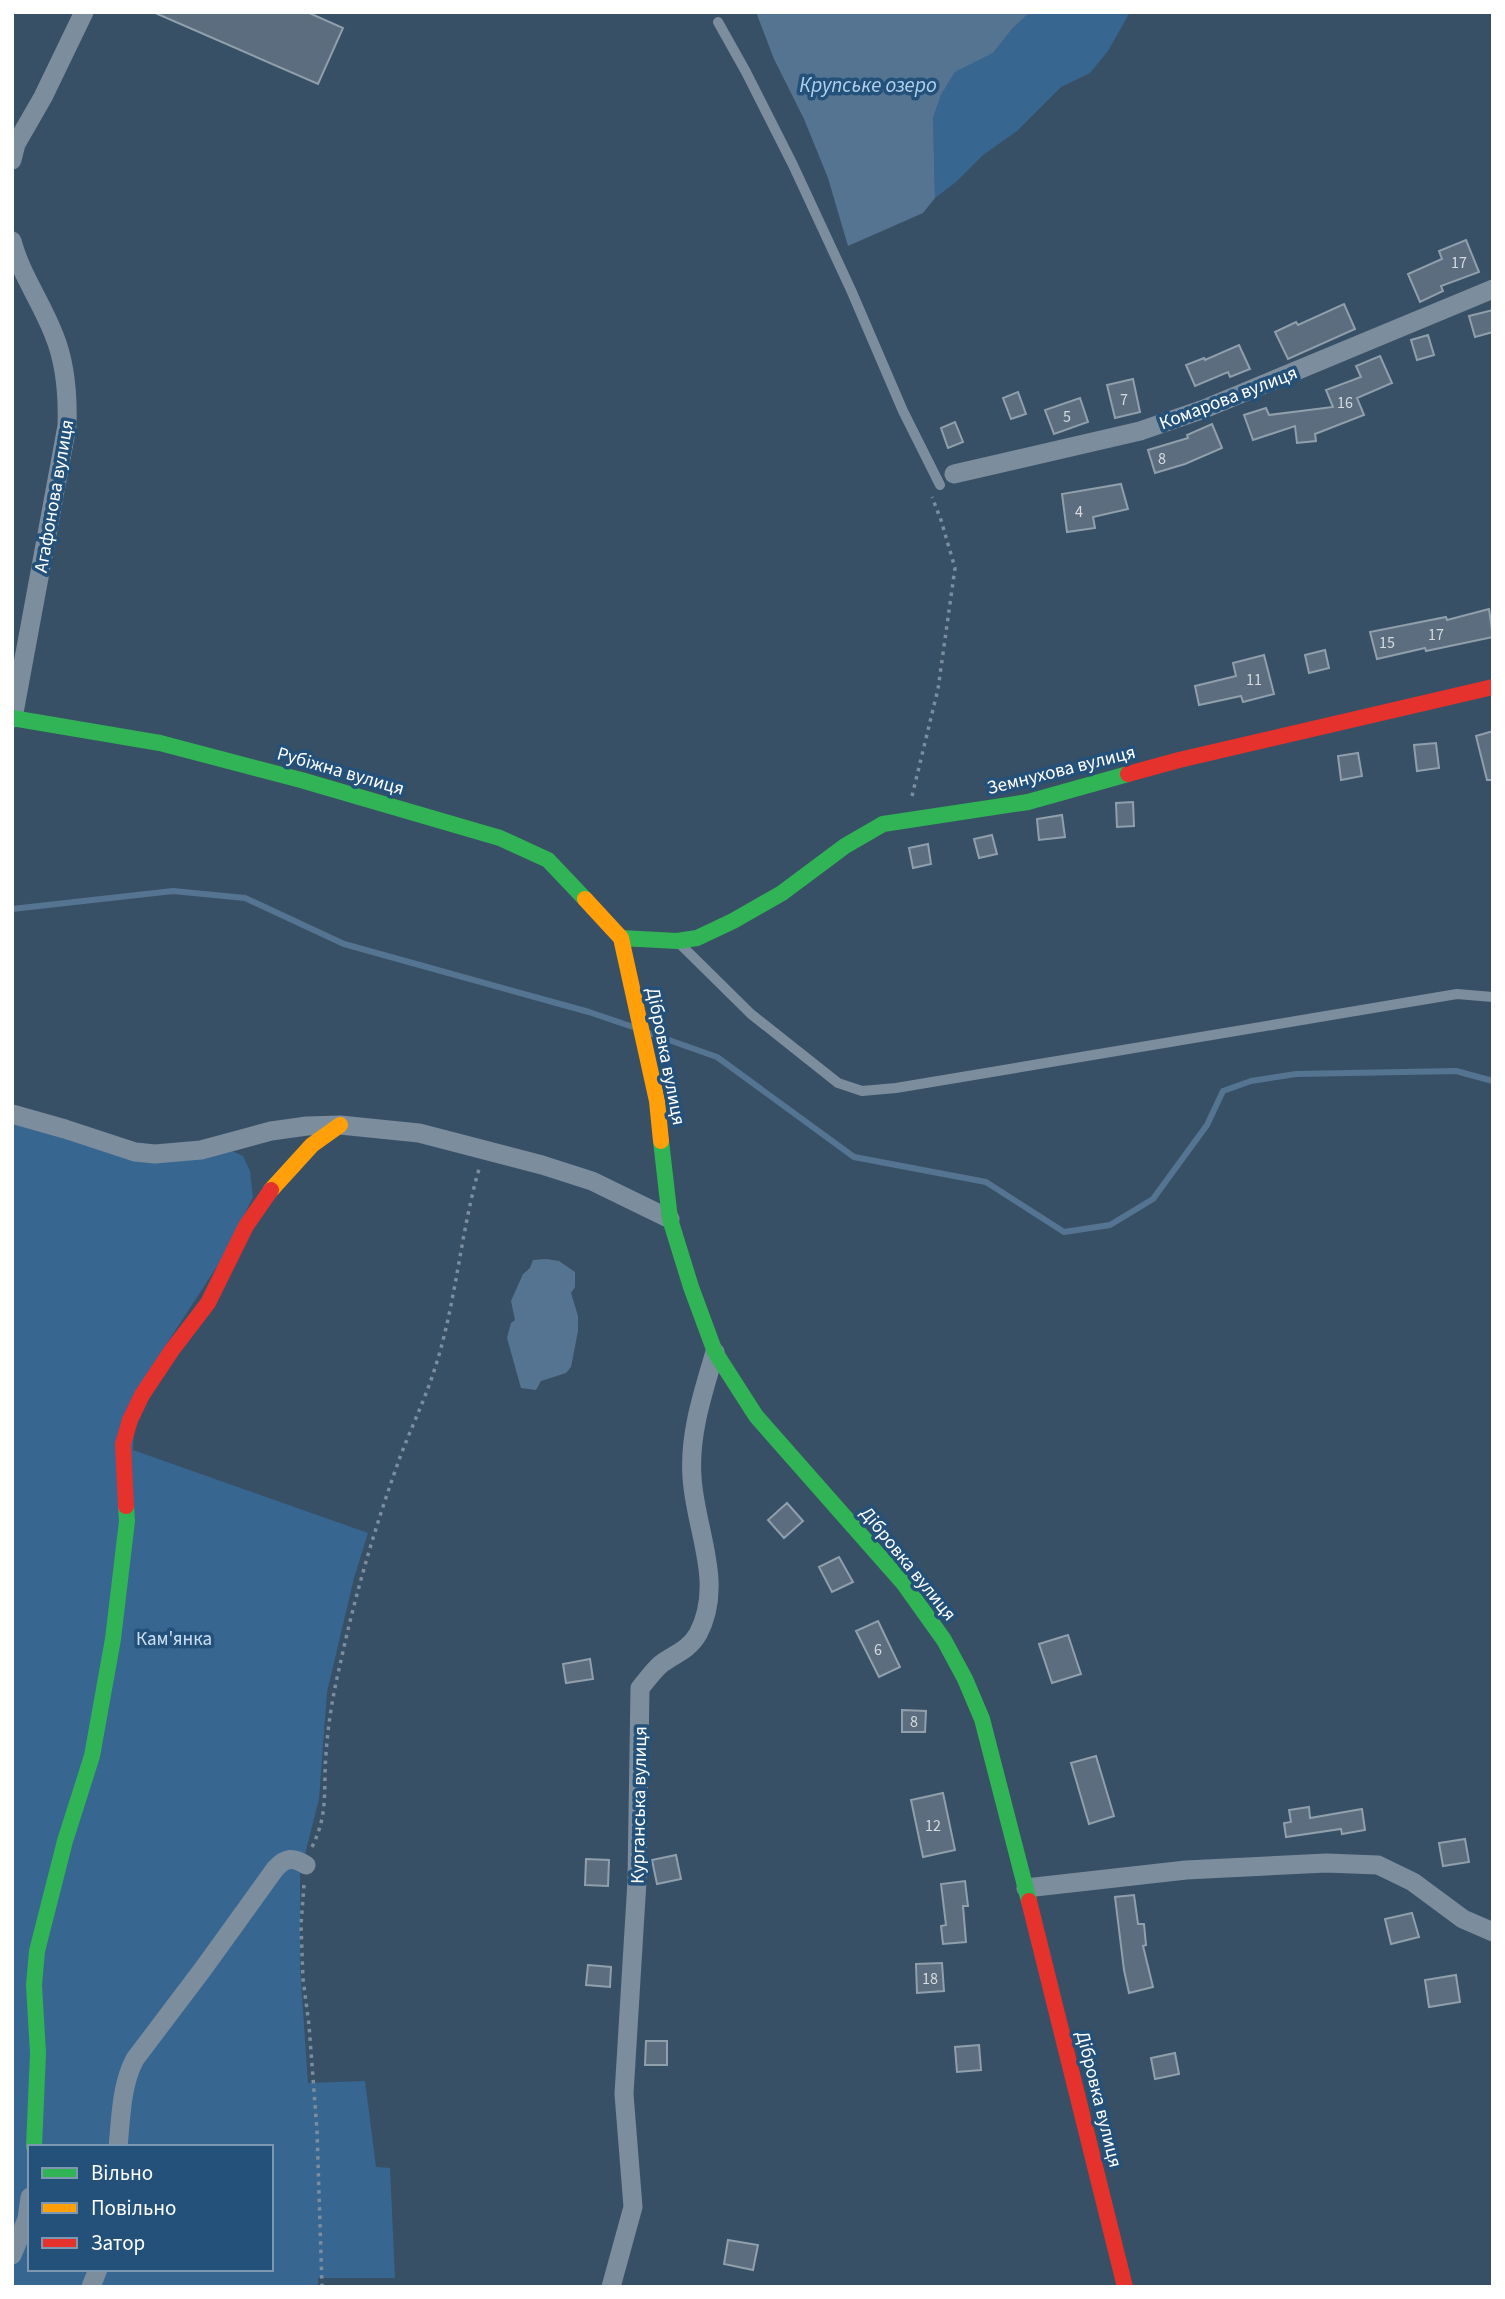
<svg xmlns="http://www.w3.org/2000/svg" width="1505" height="2299" viewBox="0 0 1505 2299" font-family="'Source Sans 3',sans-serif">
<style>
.green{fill:#376691;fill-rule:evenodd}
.water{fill:#557492}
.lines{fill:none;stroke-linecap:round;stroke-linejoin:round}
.stream{stroke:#557492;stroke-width:6}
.building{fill:#5b6d7e;stroke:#909fac;stroke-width:2}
.path{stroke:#7c8d9d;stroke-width:3.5;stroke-dasharray:3.5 5;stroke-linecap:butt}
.lane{stroke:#7c8d9d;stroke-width:10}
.street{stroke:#7c8d9d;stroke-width:19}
.fast{stroke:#30b455;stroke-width:16}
.slow{stroke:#ff9f0a;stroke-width:16}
.jam{stroke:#e5322d;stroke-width:16}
.labels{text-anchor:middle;stroke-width:7;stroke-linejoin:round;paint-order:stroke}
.number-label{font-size:16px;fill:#d6dadf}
.street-label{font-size:19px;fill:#fff;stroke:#24517a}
.park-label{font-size:19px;fill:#cae0f4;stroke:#24517a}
.water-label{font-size:21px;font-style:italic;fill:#b2d1ec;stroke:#24517a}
</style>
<rect width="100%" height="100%" fill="#385066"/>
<path class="green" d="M1030 12H1130L1108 51 1090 73 1061 87 1017 131 983 155 956 182 935 198 933 118 941 95 955 72 993 53 1012 29Z
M12 1121 77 1139 230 1150 243 1156 250 1171 253 1197 225 1254 136 1391 133 1450 368 1533 354 1578 327 1692 319 1799 300 1874V1967L308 2083 365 2081 376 2167 390 2168 395 2278H318V2287H12ZM30 2147H271V2269H30Z"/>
<path class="water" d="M756 12H1030L1012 29 993 53 955 72 941 95 933 118 935 198 923 213 848 246 828 178 804 119 774 59Z
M546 1259 559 1261 575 1272V1287L571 1293 578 1316V1331L571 1367 566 1373 541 1381 536 1390 521 1388 507 1338 511 1323 515 1320 511 1301 523 1274 530 1268 533 1260Z"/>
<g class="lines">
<path class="stream" d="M12 909 173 891 245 898 344 944 589 1012 633 1027
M649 1033 717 1057 854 1157 986 1182 1064 1232 1110 1225 1153 1199 1207 1125 1223 1091 1251 1081 1296 1074 1456 1071 1493 1081"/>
</g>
<path class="building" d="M153 12H307L343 28 318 84Z
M1466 240 1479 272 1441 286 1443 291 1420 302 1408 274 1442 259 1439 251Z
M1344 304 1355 329 1288 359 1275 332 1296 322 1298 325Z
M1493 310V332L1475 337 1469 316Z
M1428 335 1434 355 1417 360 1411 340Z
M1239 345 1250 369 1230 377 1228 372 1195 386 1186 365 1204 358 1205 360Z
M1380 356 1392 383 1357 398 1364 415 1315 434 1316 441 1297 443 1295 426 1253 440 1244 415 1266 408 1269 415 1333 407 1326 390 1361 377 1356 366Z
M1133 379 1140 412 1115 418 1107 385Z
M1018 392 1026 414 1011 419 1003 398Z
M1080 398 1088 422 1054 434 1045 410Z
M955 422 963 442 948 448 941 428Z
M1212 424 1222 448 1185 464 1155 473 1148 450 1188 438 1187 435Z
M1121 484 1128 509 1093 517 1095 528 1067 532 1062 494Z
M1489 609 1493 637 1426 651 1425 648 1377 659 1370 632 1446 617 1447 620Z
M1325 650 1329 668 1309 673 1305 655Z
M1264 655 1274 694 1243 702 1241 696 1199 705 1195 686 1236 676 1233 663Z
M1493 731V780H1487L1476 736Z
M1436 743 1439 768 1417 771 1414 745Z
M1358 753 1362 776 1341 780 1338 756Z
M1133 802 1134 826 1117 827 1116 803Z
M1062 815 1065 837 1039 840 1037 819Z
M992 835 997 854 979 858 974 839Z
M928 844 931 864 913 868 909 848Z
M787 1503 803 1521 784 1538 768 1520Z
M839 1557 853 1582 832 1592 819 1567Z
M878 1621 900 1667 879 1677 856 1631Z
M1068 1635 1081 1674 1052 1683 1039 1644Z
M590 1659 593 1679 566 1683 563 1664Z
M902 1710 926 1711 925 1732H902Z
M1096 1756 1114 1816 1089 1824 1071 1763Z
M943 1793 955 1850 923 1857 911 1800Z
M1309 1807 1310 1818 1362 1809 1365 1830 1342 1834 1341 1829 1286 1837 1284 1823 1291 1822 1289 1810Z
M1465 1839 1469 1862 1443 1866 1439 1843Z
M676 1855 681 1879 657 1884 652 1860Z
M586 1859 609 1860 608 1886 585 1885Z
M965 1881 968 1906H963L966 1942 943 1944 941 1926 946 1925 941 1884Z
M1134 1895 1138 1924H1144L1146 1945 1143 1946 1153 1987 1129 1993 1124 1970 1115 1897Z
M1412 1913 1419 1937 1391 1944 1385 1919Z
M942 1963 944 1991 917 1993 916 1964Z
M588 1965 611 1967 610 1987 586 1985Z
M1456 1975 1460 2002 1429 2007 1425 1980Z
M646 2041H667V2065H645Z
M979 2045 981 2070 957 2072 955 2047Z
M1175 2053 1179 2074 1155 2079 1151 2058Z
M728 2240 758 2245 753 2270 724 2264Z"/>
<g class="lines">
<path class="path" d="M912 796 938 689 955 568 941 520 932 497
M312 1847C329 1813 323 1789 326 1754 328 1724 333 1694 340 1665 355 1595 375 1527 399 1460 410 1430 424 1402 434 1371 456 1305 460 1235 479 1169
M304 1885 301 1925 303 1979 309 2025 317 2131 322 2287"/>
<path class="lane" d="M718 22 746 72 793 165 851 290 903 411 940 485
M680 944 751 1014 838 1083 862 1091 896 1088 1457 994 1493 997"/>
<path class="street" d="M12 160 16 144 43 97 84 12
M12 241C21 275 42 303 54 335 66 364 68 395 67 426L13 718
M954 474 1140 431 1204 409 1493 289
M12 1114 65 1129 135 1152 155 1154 201 1150 271 1131 307 1126 340 1125 419 1133 542 1165 592 1181 670 1219
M1026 1888 1186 1870 1326 1863 1378 1865 1413 1882 1463 1919 1493 1932
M118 2147C121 2118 121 2085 135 2059L203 1969 275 1869C286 1857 293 1857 306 1865
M12 2255 27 2219 30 2197
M91 2287 98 2269
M611 2287 633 2207 624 2094 637 1881 640 1688C647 1680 653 1671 661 1664 674 1654 688 1651 698 1634 725 1583 695 1530 692 1477 689 1434 703 1393 715 1352"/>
<path class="fast" d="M12 718 160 743 301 780 500 838 548 860 585 899
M621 938 677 941 697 938 733 921 782 893 845 846 883 824 1028 802 1128 774
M661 1141 670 1219 691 1287 715 1352 756 1416 904 1584 944 1640 965 1679 982 1719 1029 1901
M34 2147 38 2053 34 1985 37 1951 65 1841 92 1756 113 1639 127 1521 126 1506"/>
<path class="slow" d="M585 899 621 938 657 1101 661 1141
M271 1190 312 1145 340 1125"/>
<path class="jam" d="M1128 774 1179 760 1493 687
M126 1506 123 1444 130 1420 142 1395 172 1350 208 1303 246 1226 271 1190
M1029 1901 1125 2287"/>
</g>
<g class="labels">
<g class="number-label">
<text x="1459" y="268">17</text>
<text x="1124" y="405">7</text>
<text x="1345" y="408">16</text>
<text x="1067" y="422">5</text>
<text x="1162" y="464">8</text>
<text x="1079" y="517">4</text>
<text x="1436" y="640">17</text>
<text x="1387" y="648">15</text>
<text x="1254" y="685">11</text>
<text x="878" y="1655">6</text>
<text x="914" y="1727">8</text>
<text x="933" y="1831">12</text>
<text x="930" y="1984">18</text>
</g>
<g class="street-label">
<text transform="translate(1228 397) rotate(-21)" y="7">Комарова вулиця</text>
<text transform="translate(53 496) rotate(-80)" y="7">Агафонова вулиця</text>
<text transform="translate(1061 769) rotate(-14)" y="7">Земнухова вулиця</text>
<text transform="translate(341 770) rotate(16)" y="7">Рубіжна вулиця</text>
<text transform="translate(667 1056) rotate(79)" y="7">Дібровка вулиця</text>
<text transform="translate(909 1563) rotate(51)" y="7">Дібровка вулиця</text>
<text transform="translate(638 1805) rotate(-89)" y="7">Курганська вулиця</text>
<text transform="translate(1100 2099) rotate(76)" y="7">Дібровка вулиця</text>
</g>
<g class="park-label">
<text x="174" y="1645">Кам'янка</text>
</g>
<g class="water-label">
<text x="868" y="92">Крупське озеро</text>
</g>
</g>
<rect width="1505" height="2299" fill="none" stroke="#ffffff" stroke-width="28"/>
<rect x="28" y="2145" width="245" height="126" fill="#24517a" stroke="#7c97af" stroke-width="2"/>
<rect x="42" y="2168" width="35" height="10" fill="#30b455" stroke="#7c97af" stroke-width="2"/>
<text x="91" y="2180" font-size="21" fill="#ffffff">Вільно</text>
<rect x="42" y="2203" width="35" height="10" fill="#ff9f0a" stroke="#7c97af" stroke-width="2"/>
<text x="91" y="2215" font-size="21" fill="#ffffff">Повільно</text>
<rect x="42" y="2238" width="35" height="10" fill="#e5322d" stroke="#7c97af" stroke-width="2"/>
<text x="91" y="2250" font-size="21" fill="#ffffff">Затор</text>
</svg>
